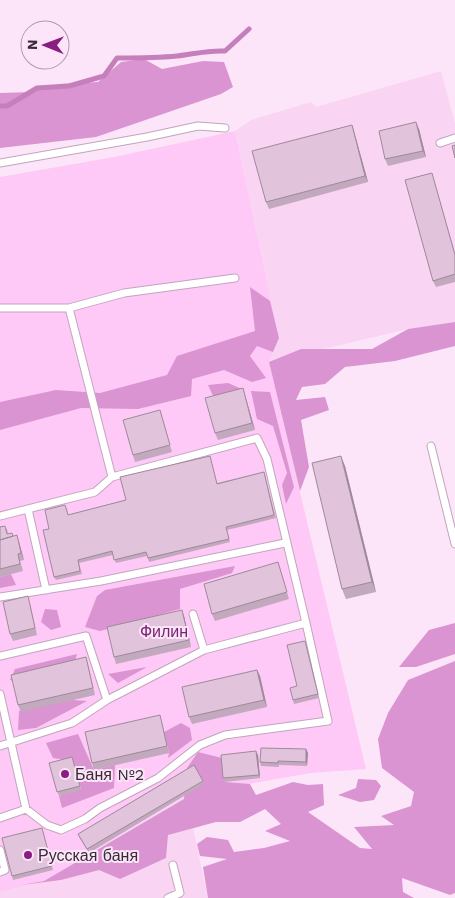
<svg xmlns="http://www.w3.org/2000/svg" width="455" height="898" viewBox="0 0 455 898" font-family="'Work Sans',sans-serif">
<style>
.built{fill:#f9d5f3}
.green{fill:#fec9f6}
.forest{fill:#da94d1}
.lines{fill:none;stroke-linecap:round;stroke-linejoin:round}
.stream{stroke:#c580bc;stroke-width:5}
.service-casing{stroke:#c1a5bd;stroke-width:9}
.service{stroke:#fff;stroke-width:7}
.wall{fill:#c2a9bd}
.shaded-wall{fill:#9e899a}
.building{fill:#e1c4dc;stroke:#9e899a}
.poi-dot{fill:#8a1d82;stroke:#fde5f9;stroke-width:2}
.labels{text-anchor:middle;stroke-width:4;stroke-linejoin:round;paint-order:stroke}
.park-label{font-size:16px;fill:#76246f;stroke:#fde5f9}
.poi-label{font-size:16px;fill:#372c35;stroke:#fde5f9;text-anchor:start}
</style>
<rect width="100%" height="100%" fill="#fde5f9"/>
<path class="built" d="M441 71 455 123V322L408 329 269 362 279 338 235 131 251 120 311 102 316 107Z
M186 795 208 898H0V892L44 881Z"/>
<path class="green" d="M235 131 279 338 269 362 366 769 311 773 186 795 44 881 0 892V177L114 157Z"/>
<path class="forest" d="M144 59 162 69 203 61 224 62 233 87 221 94 96 137 0 148V93L31 92 59 84 98 82 121 62Z
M250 287 270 301 279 338 273 352 257 346 250 356 266 378 252 382 224 370 192 379 191 396 138 409 81 408 0 430V402L56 390 100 393 167 375 177 356 255 331Z
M455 322V346L395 361 345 367 325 384 302 387 296 400 325 397 329 410 301 420 309 467 300 491 269 362 301 349H372L408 329Z
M228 383 244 390 214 398 208 385Z
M251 391 270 392 294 487 286 504 282 485 287 473 273 426 257 419Z
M235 566 232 573 180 589V609L100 631 85 627 97 596 105 590Z
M11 574 16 585 0 588V577Z
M45 609 57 610 61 627 51 630 41 622Z
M455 623V654L416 667H399L429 630Z
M77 654 73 668 14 681 10 680 15 669Z
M455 661V893L450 895 402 878 403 892 414 898H208L203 867 227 859 200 856 197 844 207 837 228 840 234 852 264 848 290 841 265 831 281 824 265 809 240 822H216L168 835 166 858 120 879 99 870 61 880 21 885 44 881 184 799 187 768 198 752 222 758 225 782 250 784 256 795 293 782 308 785 323 784 324 805 308 812 360 848 372 849 354 827 394 825 381 816 411 806 414 792 382 768 378 739 388 713 408 680Z
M147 667 118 683 108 674Z
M72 700 87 701 36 728 18 730 19 711Z
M181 723 190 728 192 740 168 758 169 753 164 732Z
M78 734 94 770 115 765 114 788 62 808 59 796 81 789 73 761 53 758 46 743Z
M358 779 376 780 381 786 374 800 360 802 338 795 356 788Z"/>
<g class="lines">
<path class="stream" d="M0 106H7L37 88 69 86 104 76 117 58C137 58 157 58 177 56 194 54 208 50 225 51L249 29"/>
<g class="service-casing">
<path id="service" d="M440 143 455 138
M0 163 147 137 198 126 225 128
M0 308H69L124 293 235 278
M69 308 112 477
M431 446 455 544
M28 509 46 590
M0 516 95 492 112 477 257 438 267 459 306 623 204 650 193 614
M0 597 101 581 285 543
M0 656 86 636 107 700
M0 694 26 809 0 818
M0 746 72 723 107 700 204 650
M26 809 47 825 61 830 85 819 100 808 158 778 200 745 225 735 328 721 306 623
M0 850 5 870 0 872
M168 898 180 893 173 865"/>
</g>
<use href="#service" class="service"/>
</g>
<path class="wall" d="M352 125 368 182 269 209 266 202Z
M419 129 426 157 388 166 385 159Z
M434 180 455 253V282L436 287 433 281Z
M243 388 255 430 218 440 215 433Z
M160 410 172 452 135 462 133 455Z
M210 456 217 483 264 472 276 518 227 530 230 542 149 562 147 556 116 563 113 555 79 563 82 574 56 580 54 577 49 529 67 508 68 515 126 500Z
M345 466 376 592 346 599 342 589Z
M0 527 7 529 8 534 13 536 19 542 24 560 20 561 23 571 0 577Z
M278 562 289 599 215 621 212 614Z
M30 603 37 635 13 641 10 634Z
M184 616 191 647 116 664 114 657Z
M305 641 319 698 294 704 293 700 297 686Z
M86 657 88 664 95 695 21 712 18 705Z
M257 670 260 676 267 707 192 724 189 717Z
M162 722 169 753 94 770 92 763Z
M306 749 308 753 307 766 279 765V767L261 766 260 762Z
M258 755 260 778 224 782 223 778Z
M73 760 81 790 59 796 49 763Z
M203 781 204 784 89 853 79 837 78 834Z
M42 828 53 870 13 880 12 876Z"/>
<path class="shaded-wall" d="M416 122 419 129 426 157 423 151Z
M352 125 354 131 368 182 365 176Z
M243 388 255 430 252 423Z
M341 456 345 466 376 592 372 582Z
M17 535 19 542 24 560 21 553Z
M182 610 184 616 191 647 189 640Z
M257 670 260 676 267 707 264 700Z
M306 749 308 753 307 766 306 762Z
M256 751 258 755 260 778 259 775Z"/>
<path class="building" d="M416 122 423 151 385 159 379 131Z
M352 125 365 176 266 202 252 151Z
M455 145V158L452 146Z
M432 173 455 255V274L433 281 405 180Z
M243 388 252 423 215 433 205 398Z
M160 410 170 445 133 455 123 420Z
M210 456 217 484 264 472 274 515 226 527 229 539 148 558 146 552 114 560 112 551 78 560 80 571 54 577 43 530 49 529 45 510 65 505 68 515 126 500 120 477Z
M341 456 372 582 342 589 312 463Z
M5 526 7 534 12 533 13 536 0 540V527Z
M17 535 21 553 18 554 20 564 0 569V540Z
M278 562 287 592 212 614 204 584Z
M28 596 35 628 10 634 3 602Z
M182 610 189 640 114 657 107 627Z
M305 641 318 694 293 700 290 688 297 686 287 645Z
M86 657 93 688 18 705 11 675Z
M257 670 264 700 189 717 182 687Z
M160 715 167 746 92 763 85 732Z
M261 748 306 749V762L278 761V763L260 762Z
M256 751 259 775 223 778 221 755Z
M72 757 80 786 57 792 49 763Z
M194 765 203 781 87 849 78 834Z
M42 828 52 866 12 876 2 838Z"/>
<g class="poi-dot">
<circle cx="65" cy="774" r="5"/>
<circle cx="28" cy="855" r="5"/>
</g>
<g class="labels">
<g class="park-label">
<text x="164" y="637">Филин</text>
</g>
<g class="poi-label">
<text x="75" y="780">Баня №2</text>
<text x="38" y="861">Русская баня</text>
</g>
</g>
<g transform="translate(45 45) rotate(271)"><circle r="24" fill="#fde5f9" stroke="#ae9bab"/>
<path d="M0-4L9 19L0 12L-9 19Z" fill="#8a1d82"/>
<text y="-8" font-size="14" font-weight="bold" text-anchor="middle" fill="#372c35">N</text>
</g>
</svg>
